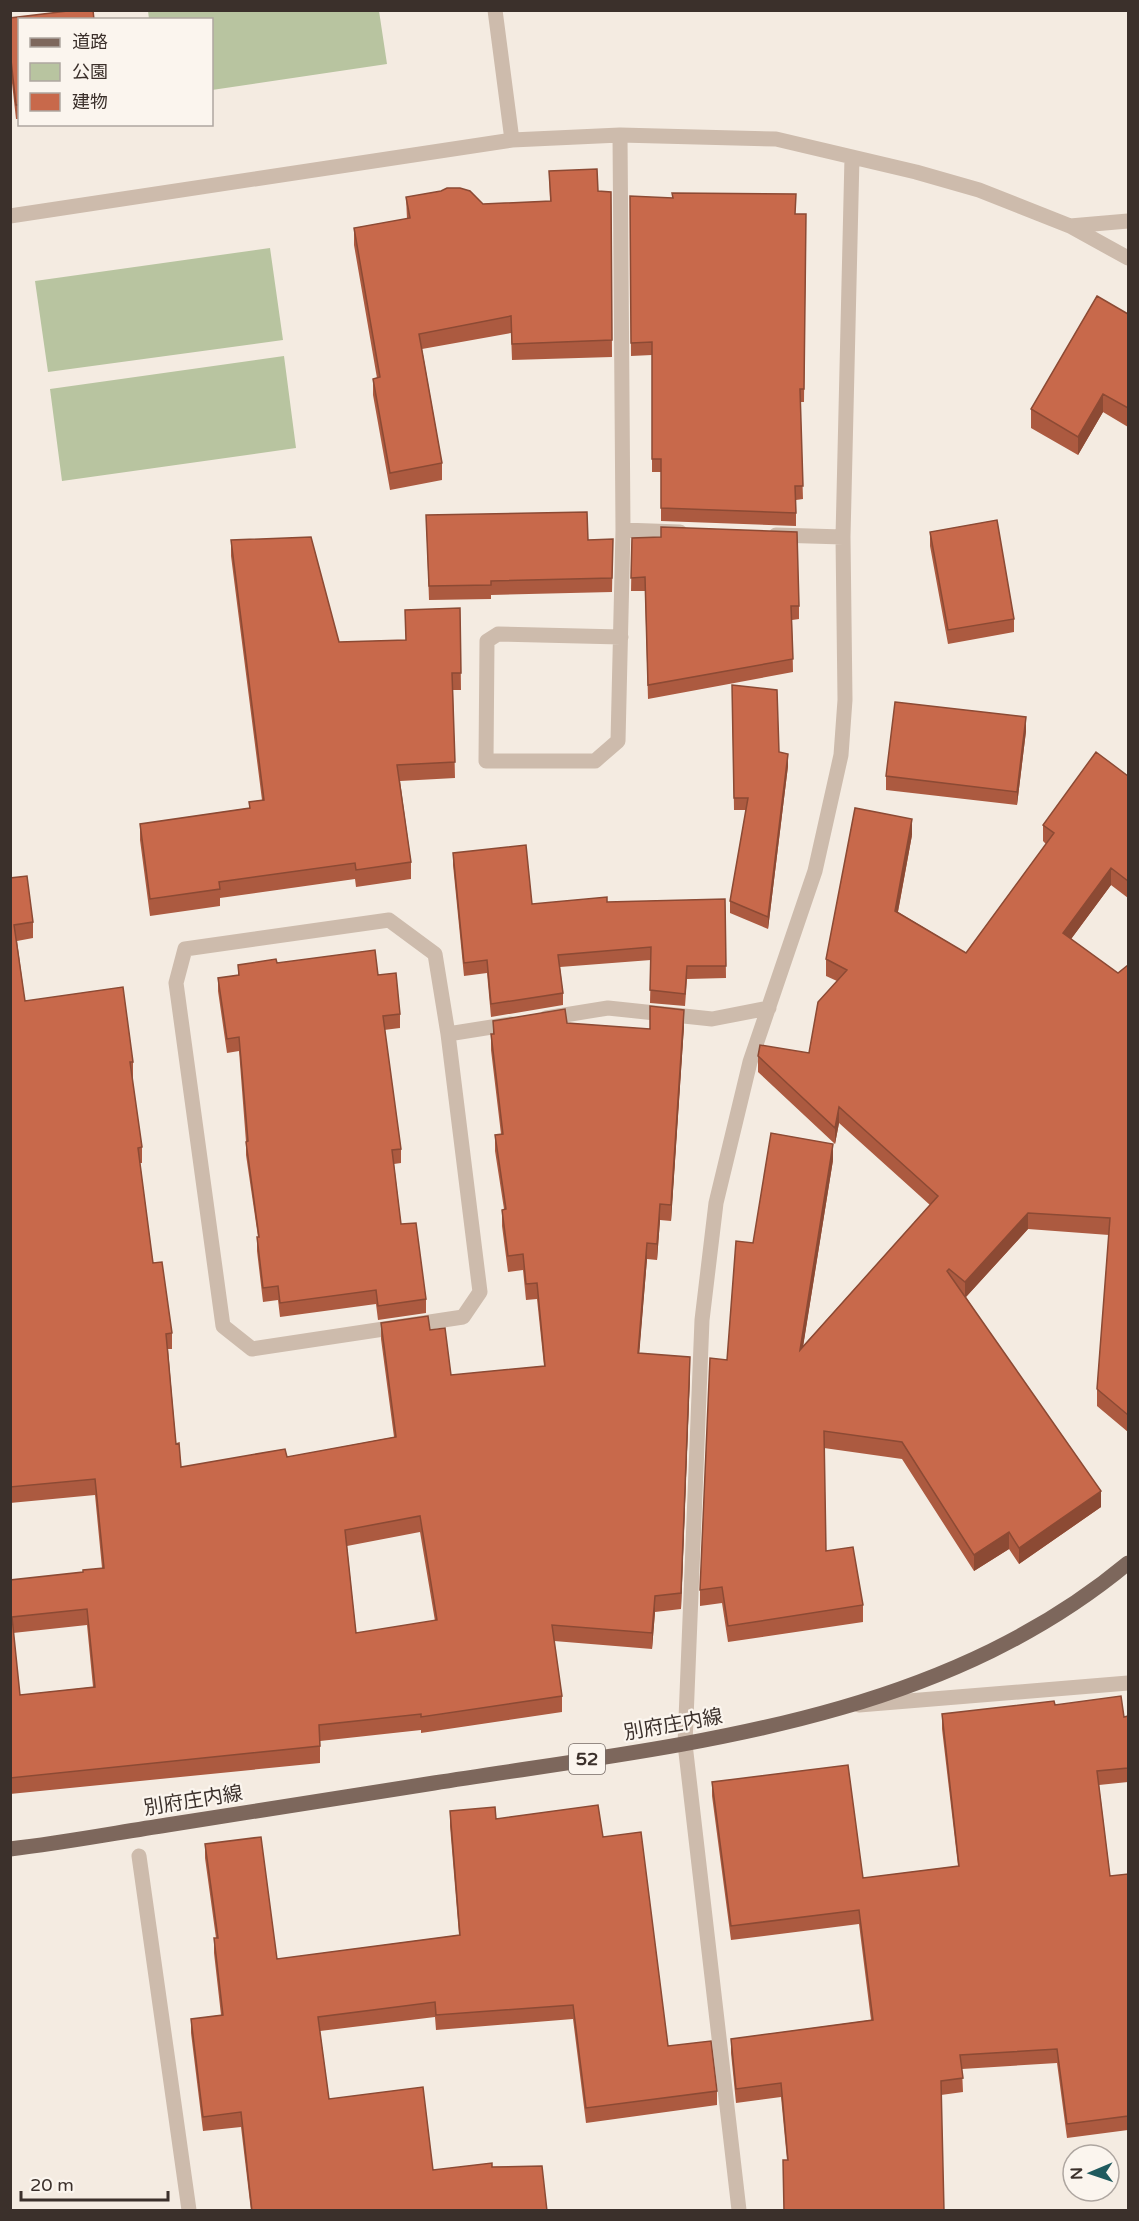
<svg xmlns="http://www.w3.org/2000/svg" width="1139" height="2221" viewBox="0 0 1139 2221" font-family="'Varela Round','Noto Sans JP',sans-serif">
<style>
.green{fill:#b8c4a0}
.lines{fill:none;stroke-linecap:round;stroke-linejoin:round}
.minor{stroke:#cdbbac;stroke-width:15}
.major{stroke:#7d675c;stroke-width:15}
.wall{fill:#ac5a40;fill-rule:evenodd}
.shaded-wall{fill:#8c4a34}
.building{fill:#c8694b;stroke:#8c4a34;stroke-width:1.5;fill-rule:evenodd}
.labels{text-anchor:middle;stroke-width:4.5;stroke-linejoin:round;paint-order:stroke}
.shield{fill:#fbf5ee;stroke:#756b66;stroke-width:1.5}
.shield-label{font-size:18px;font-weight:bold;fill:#3b302b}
.street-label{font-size:20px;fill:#3b302b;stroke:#fbf5ee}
</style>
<rect width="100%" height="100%" fill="#f4ebe1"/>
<path class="green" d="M148 11H379L387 64 212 90V20L149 19Z
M270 248 283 340 48 372 35 281Z
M284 356 296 448 62 481 50 389Z"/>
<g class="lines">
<path class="minor" d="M495 10 512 140
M620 135 623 530 618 741 595 761H486L487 641 498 634 621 637
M10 216 512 140 620 135 776 139 916 172 979 190 1070 226 1128 258
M1070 226 1128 221
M623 530 680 532
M776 535 843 537
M546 1018 608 1008 712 1019 769 1008
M448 1034 435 954 389 920 185 949 176 983 223 1326 252 1349 463 1317 480 1292 448 1034 511 1024
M859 1705 1128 1683
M139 1856 189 2210
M739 2210 685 1744 702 1320 716 1203 750 1062 815 871 841 755 845 700 843 537 852 157"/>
<path class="major" d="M10 1849C63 1843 115 1833 167 1825 256 1811 345 1797 434 1783 674 1745 933 1725 1128 1563"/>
</g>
<path class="wall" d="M10 18 20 20V119H16L10 65Z
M549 171 598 191 611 192 612 357 512 360 511 333 422 349 442 463V480L390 490 373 395V379L377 378 354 245V228L407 219 406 197 483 204 550 201Z
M630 196 795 214H806L804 402H800L803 499 796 500V526L661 521V472H652V355L631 356Z
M1128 314V427L1103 412 1078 455 1031 428V409Z
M426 515 588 540 613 539 612 592 491 595V599L429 600Z
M930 532 1014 619V632L948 644 930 546Z
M632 538 799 606V619L792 620 793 672 648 699 645 591H631Z
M231 540 339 642 406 640 405 610 460 608 461 690H453L455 778 400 781 411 862V879L356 887 355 879 220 898V906L150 916 140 840V824L249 808V802L262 800 231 556Z
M732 685 788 766 768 929 730 913V901L746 810H734Z
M1026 731 1017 805 886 790V776Z
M1128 776V898L1111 885 1071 939 1118 973 1128 965V1432L1097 1406V1389L1109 1235 1028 1229 966 1297 1101 1507 1019 1564 1009 1549 974 1571 902 1459 824 1448 826 1551 863 1605V1622L728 1642 722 1603 700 1606V1590L727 1360 753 1243 833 1160 803 1346 930 1205 839 1123 835 1144 758 1072V1056L809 1053 837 981 826 976V959L912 835 898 912 966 953 1046 844 1043 841V825Z
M453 853 532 904 725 899 726 978 687 979 685 1006 650 1003 651 960 560 967 563 993V1005L491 1017 487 973 464 976 453 865Z
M10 878 33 922V938L17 941 25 1001 133 1062V1078H132L142 1147V1163H140L153 1263 172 1333V1349H168L176 1444 181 1467 287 1457 394 1437 381 1339V1323L430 1330 451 1375 544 1366 537 1299 526 1300 523 1270 508 1272 502 1226V1210L504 1209 495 1151V1135L501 1134 491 1050V1034H493V1021L567 1023 650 1029 684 1026 671 1221 660 1220 657 1260 647 1259 639 1353 690 1373 681 1609 655 1612 652 1649 554 1641 562 1696V1712L421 1733V1730L320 1741V1763L10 1794V1580L83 1573 102 1568 95 1495 10 1503ZM420 1532 435 1621 356 1633 347 1546ZM87 1625 93 1687 20 1695 13 1633Z
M277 963 378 975 400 1014V1028L384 1030 401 1149V1163L394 1164 401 1224 426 1299V1313L378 1320 376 1304 280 1317 278 1300 263 1302 257 1251V1237H258L246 1155V1142L239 1051 227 1053 218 991V978L238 975V965Z
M1055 1705 1124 1717 1128 1716V1782L1099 1785 1110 1876 1128 1874V2130L1067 2138 1057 2063 962 2069 963 2092 941 2095 787 2160 781 2097 736 2103 731 2053V2039L871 2020 859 1924 731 1940 712 1796V1782L863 1878 958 1866 942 1729V1714Z
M450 1811 603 1837 668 2046 717 2091V2105L586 2123 573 2019 436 2030 435 2017 320 2031 329 2099 433 2170 492 2167 547 2211H251L241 2127 203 2131 191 2033V2019L221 2015 214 1953V1938H216L205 1858V1844L277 1959 459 1935 450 1826Z"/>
<path class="shaded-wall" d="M1103 394V412L1078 455V437Z
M1026 717V731L1017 805V792Z
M788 754V766L768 929V917Z
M912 819V835L895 927V911Z
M1111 868V885L1063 950V933Z
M684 1010V1026L671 1221V1205Z
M839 1107V1123L835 1144V1128Z
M833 1144V1160L800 1366V1350Z
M660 1204V1220L657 1260V1244Z
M1028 1213V1229L965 1298V1282Z
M647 1243V1259L638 1369V1353Z
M690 1357V1373L681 1609V1593Z
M1101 1491V1507L1019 1564V1548Z
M1009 1532V1549L974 1571V1555Z
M655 1596V1612L652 1649V1633Z"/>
<path class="building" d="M76 10H93L94 20H20V105H16L10 51V18Z
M597 169 598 191 611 192 612 340 512 344 511 316 419 334 442 463 390 473 373 379 380 377 354 228 410 218 406 197 441 191 447 188H460L470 191 483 204 551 201 549 171Z
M672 193 796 194 795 214H806L804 389H800L803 486H795L796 513 661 508V459H652V342L631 343 630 196 673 198Z
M1097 296 1128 314V408L1103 394 1078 437 1031 409Z
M587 512 588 540 613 539 612 578 491 581V585L429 586 426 515Z
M997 520 1014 619 948 630 930 532Z
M661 527 797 532 799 606H791L793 659 648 685 645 577 631 578 632 538 661 537Z
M311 537 339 642 406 640 405 610 460 608 461 673H452L455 762 397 765 411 862 356 870 355 863 219 882 220 889 150 899 140 824 250 808 249 802 264 800 231 540Z
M732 685 777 690 779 752 788 754 768 917 730 901 748 798H734Z
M895 702 1026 717 1017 792 886 776Z
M1096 752 1128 776V881L1111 868 1063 933 1118 973 1128 965V1415L1097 1389 1110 1218 1028 1213 965 1282 949 1269 947 1271 1101 1491 1019 1548 1009 1532 974 1555 902 1442 824 1431 826 1551 853 1547 863 1605 728 1626 722 1587 700 1590 710 1358 727 1360 736 1241 753 1243 771 1133 833 1144 800 1350 938 1196 839 1107 835 1128 758 1056 760 1045 809 1053 818 1002 847 970 826 959 855 808 912 819 895 911 966 953 1054 833 1043 825Z
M526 845 532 904 607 897V902L725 899 726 966H687L685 994 650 990 651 947 558 955 563 993 491 1004 487 960 464 963 453 853Z
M27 876 33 922 14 925 25 1001 123 987 133 1062H130L142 1147 138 1148 153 1263 162 1262 172 1333 166 1334 176 1444 179 1443 181 1467 285 1449 287 1457 396 1437 381 1323 428 1316 430 1330 445 1328 451 1375 545 1366 537 1283 526 1284 523 1254 508 1256 502 1210 506 1209 495 1135 503 1134 491 1034H494L493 1021 565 1009 567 1023 650 1029V1006L684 1010 671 1205 660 1204 657 1244 647 1243 638 1353 690 1357 681 1593 655 1596 652 1633 552 1625 562 1696 421 1717V1714L319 1725 320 1746 10 1778V1580L83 1572V1570L104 1568 95 1479 10 1487V878ZM420 1516 437 1620 356 1633 345 1530ZM87 1609 95 1687 20 1695 12 1617Z
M375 950 378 975 396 973 400 1014 383 1016 401 1149 392 1150 401 1224 416 1223 426 1299 378 1306 376 1290 280 1303 278 1286 263 1288 257 1237H259L246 1142 248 1141 239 1037 227 1039 218 978 239 975 238 965 276 959 277 963Z
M1121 1696 1124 1717 1128 1716V1768L1097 1771 1110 1876 1128 1874V2116L1067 2124 1057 2049 960 2055 963 2078 941 2081 944 2211H784L783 2160H788L781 2083 736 2089 731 2039 873 2020 859 1910 731 1926 712 1782 848 1765 863 1878 959 1866 942 1714 1054 1701 1055 1705Z
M598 1805 603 1837 641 1832 668 2046 711 2041 717 2091 586 2108 573 2005 436 2015 435 2002 318 2017 329 2099 423 2087 433 2170 492 2163V2167L542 2166 547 2211H252L241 2112 203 2117 191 2019 223 2015 214 1938H218L205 1844 261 1837 277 1959 460 1935 450 1811 495 1807 496 1819Z"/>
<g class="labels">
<rect class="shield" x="569" y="1744" width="36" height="30" rx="4.5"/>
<g class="shield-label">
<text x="587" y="1765">52</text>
</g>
<g class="street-label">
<text transform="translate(673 1724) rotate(-10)" y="7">別府庄内線</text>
<text transform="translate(193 1800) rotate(-9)" y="7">別府庄内線</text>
</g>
</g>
<rect width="1139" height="2221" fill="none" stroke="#3b302b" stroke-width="24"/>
<rect x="18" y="18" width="195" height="108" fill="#fbf5ee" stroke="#aea6a0" stroke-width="1.5"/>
<rect x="30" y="38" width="30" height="9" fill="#7d675c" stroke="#aea6a0" stroke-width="1.5"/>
<text x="72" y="48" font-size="18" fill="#3b302b">道路</text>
<rect x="30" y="63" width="30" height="18" fill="#b8c4a0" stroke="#aea6a0" stroke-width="1.5"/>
<text x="72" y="78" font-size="18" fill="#3b302b">公園</text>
<rect x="30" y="93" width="30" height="18" fill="#c8694b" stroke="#aea6a0" stroke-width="1.5"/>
<text x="72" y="108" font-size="18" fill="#3b302b">建物</text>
<g transform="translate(1091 2173) rotate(268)"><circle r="28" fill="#fbf5ee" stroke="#aea6a0" stroke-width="1.5"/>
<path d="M0-4.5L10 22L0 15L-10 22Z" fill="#1f5a5e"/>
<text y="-9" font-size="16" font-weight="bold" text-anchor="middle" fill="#3b302b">N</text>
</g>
<path d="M21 2191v9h147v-9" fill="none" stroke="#3b302b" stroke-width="3"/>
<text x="30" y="2191" font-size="18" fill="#3b302b" stroke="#fbf5ee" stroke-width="4.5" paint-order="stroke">20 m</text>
</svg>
